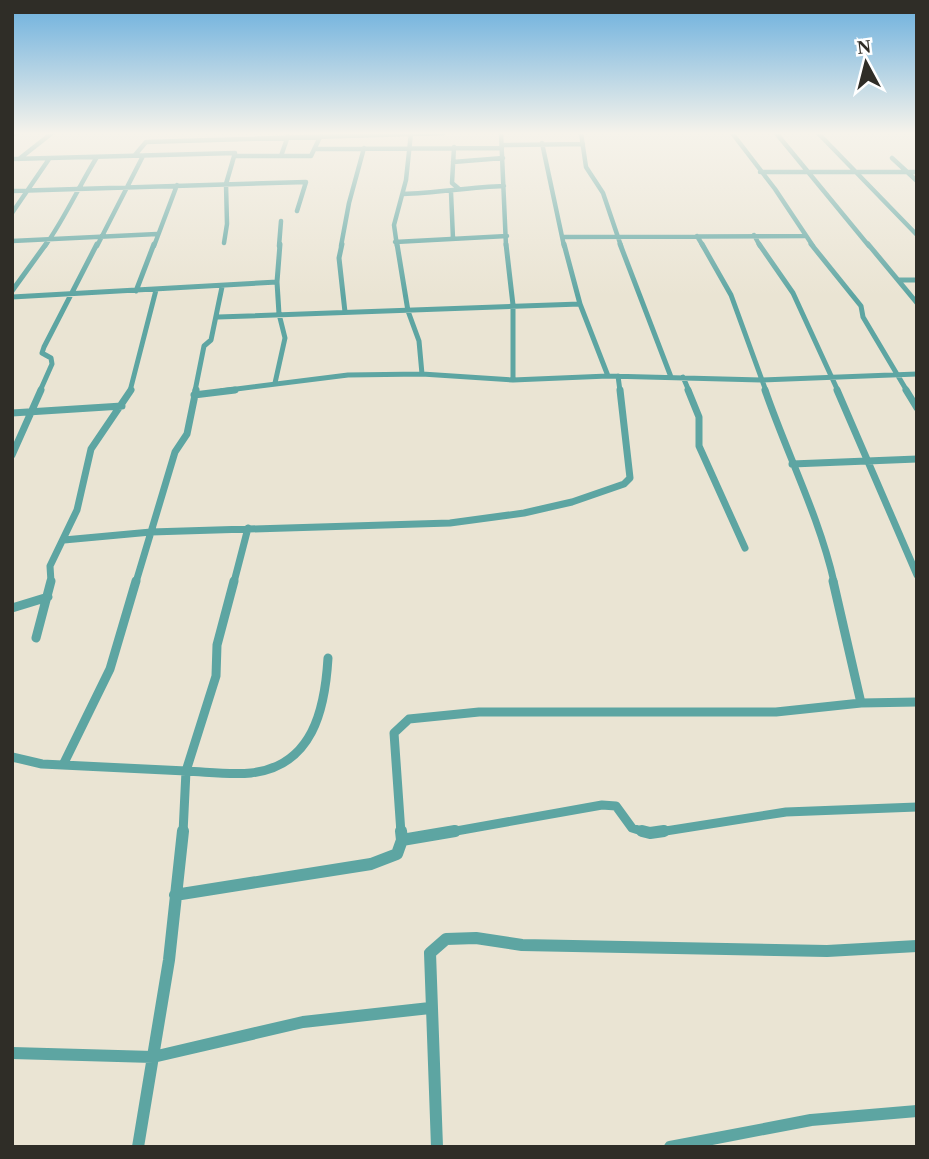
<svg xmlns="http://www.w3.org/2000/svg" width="929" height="1159" viewBox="0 0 929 1159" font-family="'Times New Roman',serif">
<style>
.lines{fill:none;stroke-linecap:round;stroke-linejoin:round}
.minor-far4{stroke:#5da5a2;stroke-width:4.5}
.minor-far3{stroke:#5da5a2;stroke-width:5}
.minor-far2{stroke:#5da5a2;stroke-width:7}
.minor-far1{stroke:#5da5a2;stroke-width:9}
.minor{stroke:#5da5a2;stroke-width:12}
</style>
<rect width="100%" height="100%" fill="#eae4d3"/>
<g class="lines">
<path class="minor-far4" d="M501 133 506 246
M581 133 586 167 603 193 621 246
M732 133 775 189 813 246
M776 133 869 246
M818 133 917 235
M12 134 17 133
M542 143 564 246
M502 145 583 144
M454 147 452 183 458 188
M316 149 502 148
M135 155 146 142 444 133
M236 156H311L321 135
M281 156 288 136
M892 158 917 181
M12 159 235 153 226 184 227 224 224 243
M19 159 52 133
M453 162 503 158
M760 172H917
M12 191 306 182 297 211
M451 192 453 239
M403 194C437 193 470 187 504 186
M12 213 49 159
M754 235 760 246
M697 236 703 246
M563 237 805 236
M12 241 157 234
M395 242 507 236
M45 246C65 218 79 186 97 157
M97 246 143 156
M154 246 177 185
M279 246 281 221
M341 246 349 203 364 148
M397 246 394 225 406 180 411 133"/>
<path class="minor-far3" d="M342 244 339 258 345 312
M397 244 408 311 419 341 422 374
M506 244 513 305V380
M564 244 580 304 608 376
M620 244 671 377
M702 244 731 295 766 391
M759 244 793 293 838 391
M811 244 861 306 863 317 907 391
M868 244 917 303
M899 280H917
M12 291 46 244
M136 291 154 244
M12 297 277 282
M218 317 580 304
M618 376 620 391
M683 377 689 391
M275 383 285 338 279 314 277 282 280 244
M40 391 52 364 51 358 42 353 44 347 97 244
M130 391 156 290
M195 391 204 346 211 340 222 287
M221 391 348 375 422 374 513 380 608 376 761 380 917 374"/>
<path class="minor-far2" d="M196 390 187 434 175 452 151 532 450 523 524 513 572 502 624 484 630 478 620 390
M688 390 699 417V446L745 548
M765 390C787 454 819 516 834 582
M837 390 917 575
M906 390 917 408
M194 395 235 390
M12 413 122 406
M12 455 41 390
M792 464 917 459
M64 540 151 532 136 582
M51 582 50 566 77 510 91 449 131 390
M234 582 248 528"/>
<path class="minor-far1" d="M234 581 217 645 216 676 186 771C208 772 230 775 251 773 313 766 325 709 328 658
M833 581 861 703
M12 608 48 597
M36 638 51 581
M12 757 42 764 186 771 183 833
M63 765 110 669 136 581
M401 833 394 733 409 719 479 712H776L861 703 917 702
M445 833 602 805 616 806 632 828 648 833
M653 833 786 812 917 807"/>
<path class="minor" d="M642 831 650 833 664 831
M402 840 455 831
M175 895 371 864 397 854 402 840 401 831
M12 1053 153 1057 303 1022 430 1008
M138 1147 169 960 183 831
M437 1147 430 953 446 939 476 938 522 945 827 951 917 946
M670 1147 811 1120 917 1111"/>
</g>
<linearGradient id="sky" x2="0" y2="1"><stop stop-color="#6aafdd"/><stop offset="0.45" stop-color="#f6f3eb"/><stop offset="1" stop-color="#f6f3eb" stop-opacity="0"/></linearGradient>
<rect width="929" height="296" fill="url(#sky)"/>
<rect width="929" height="1159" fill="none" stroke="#2f2d27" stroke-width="28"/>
<g transform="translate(866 63) rotate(353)" stroke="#ffffff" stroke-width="5" paint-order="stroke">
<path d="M0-5L12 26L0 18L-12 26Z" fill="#2f2d27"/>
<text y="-10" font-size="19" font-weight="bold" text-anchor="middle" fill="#2f2d27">N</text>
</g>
</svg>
